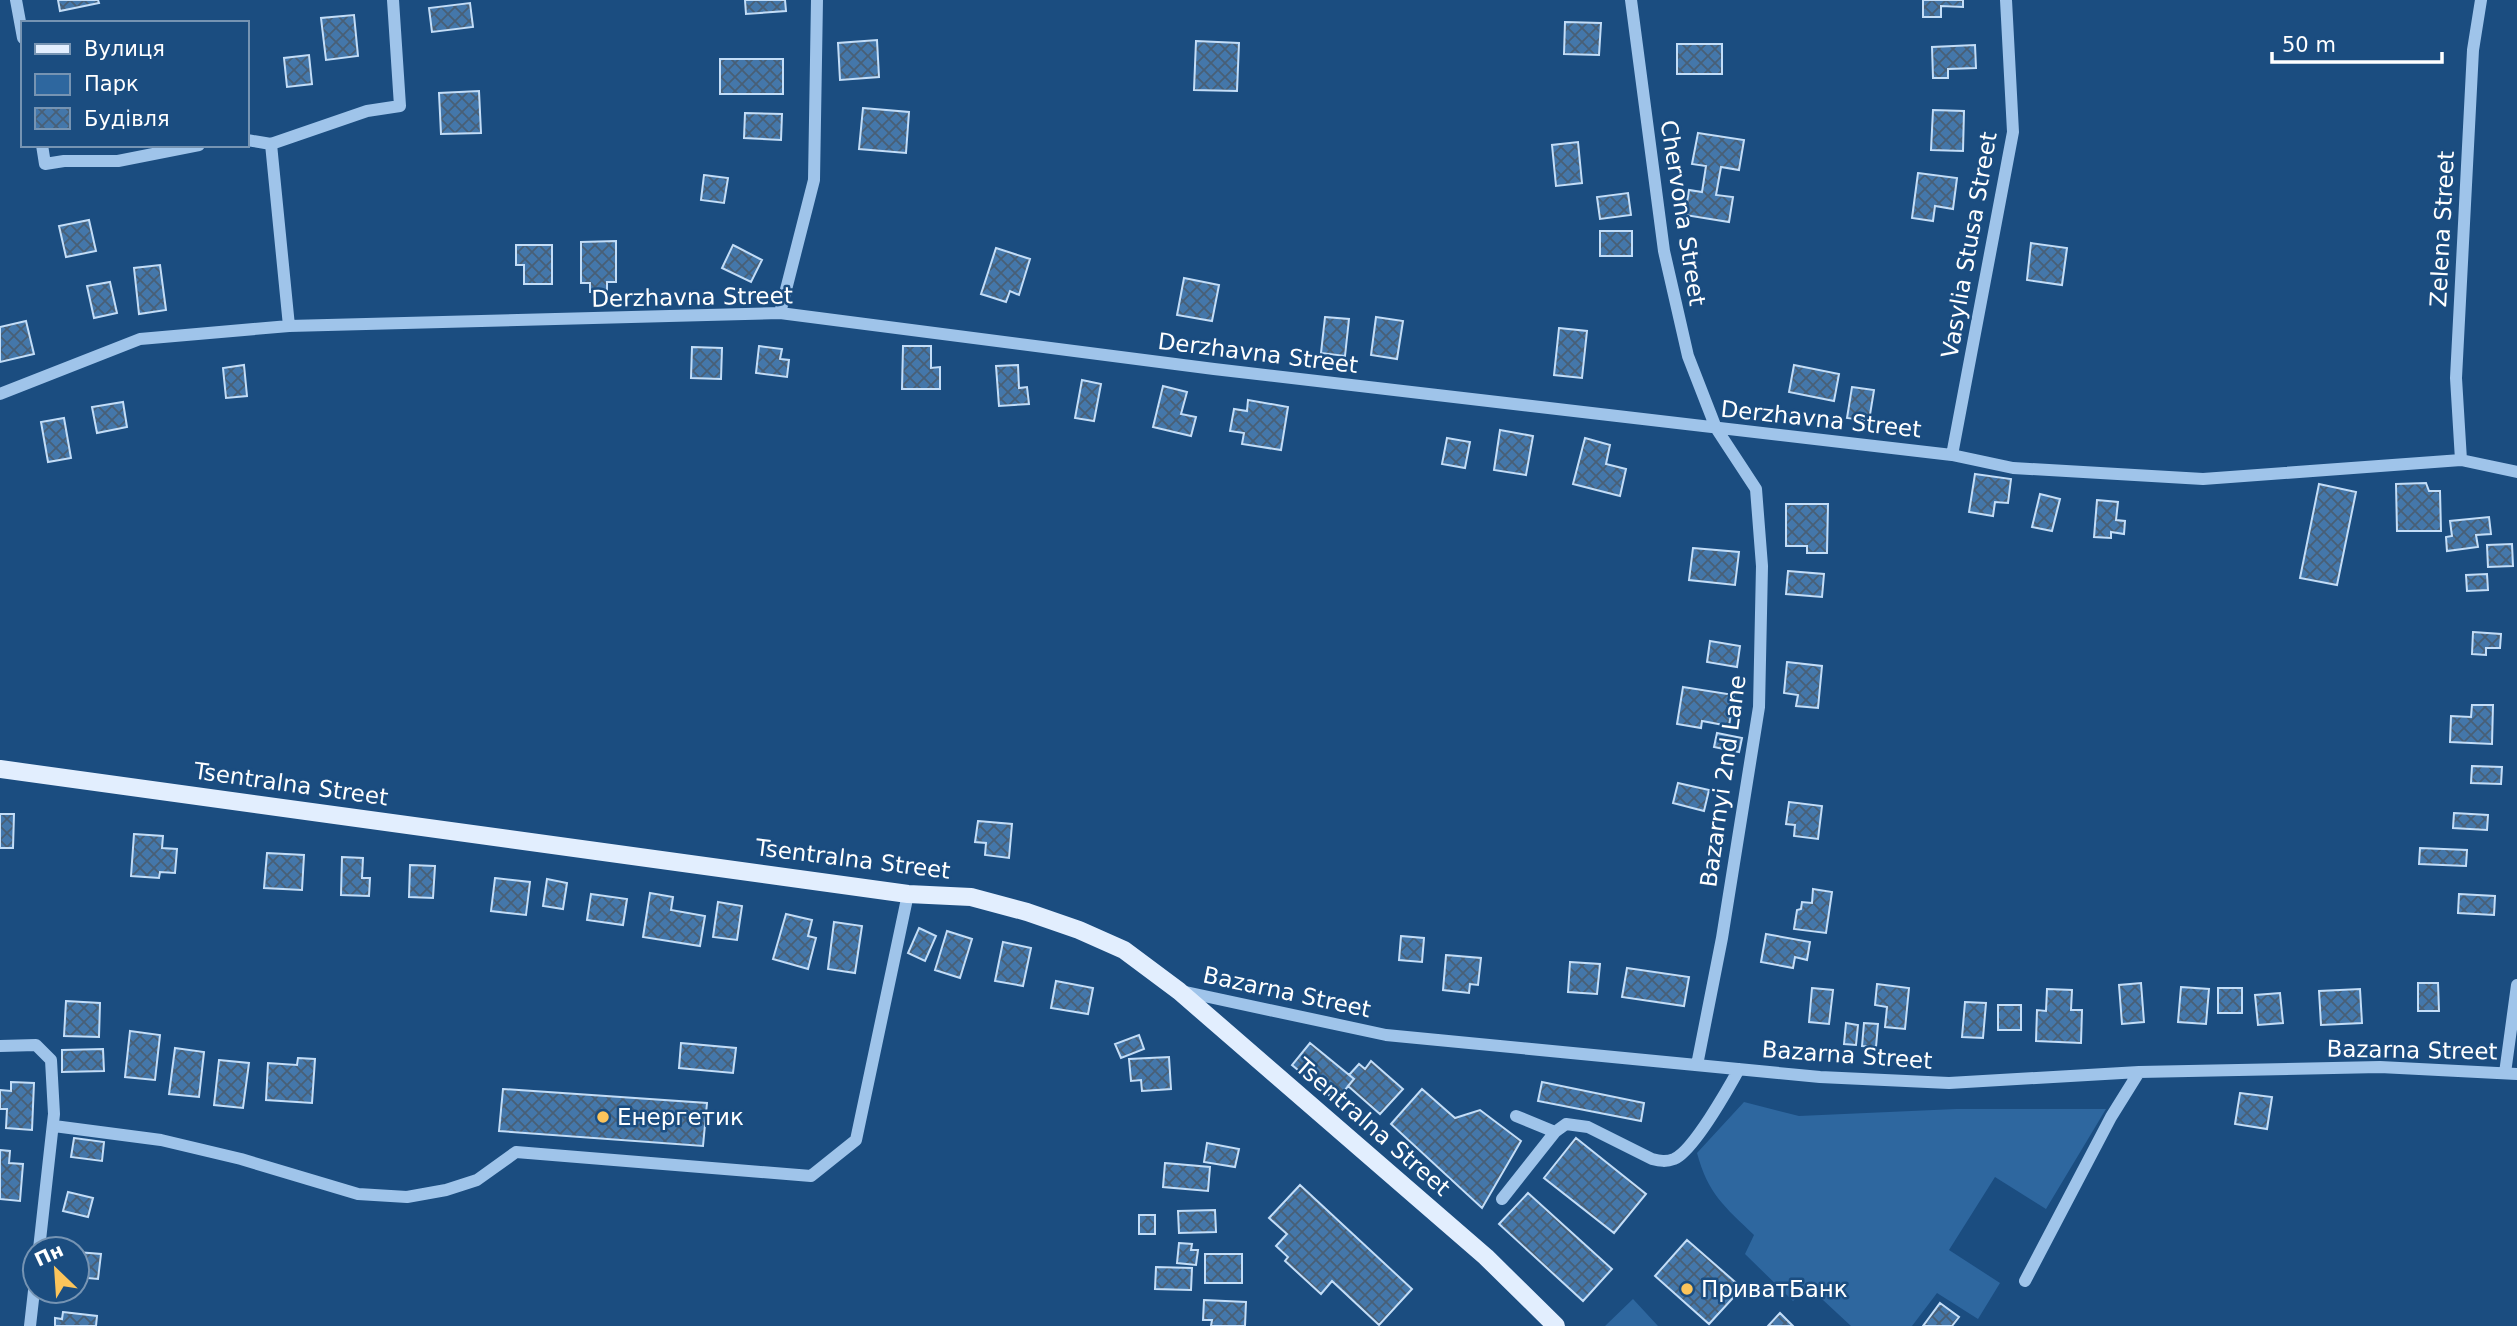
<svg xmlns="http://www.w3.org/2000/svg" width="2517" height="1326" viewBox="0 0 2517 1326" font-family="'DejaVu Sans',sans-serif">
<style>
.green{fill:#2e679f}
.building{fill:url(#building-cross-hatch);stroke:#c3ddf7;stroke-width:2}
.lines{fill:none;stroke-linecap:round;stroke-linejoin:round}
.minor{stroke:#9fc4ea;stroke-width:12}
.major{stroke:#e2eefe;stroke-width:18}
.poi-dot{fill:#fbc45b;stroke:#1b4d80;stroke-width:2.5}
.labels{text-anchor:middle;stroke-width:5;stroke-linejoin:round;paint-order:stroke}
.street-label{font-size:23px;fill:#fff;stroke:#1b4d80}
.poi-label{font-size:23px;fill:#fff;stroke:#1b4d80;text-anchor:start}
</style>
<defs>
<pattern id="building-cross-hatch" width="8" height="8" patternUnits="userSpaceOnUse" patternTransform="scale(1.75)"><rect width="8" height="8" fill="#47a"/><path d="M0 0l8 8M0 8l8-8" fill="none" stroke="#485f76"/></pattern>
</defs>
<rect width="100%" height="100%" fill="#1b4d80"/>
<path class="green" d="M1744 1102 1799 1116 1956 1109H2106L2046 1209 1995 1177 1949 1250 2000 1283 1978 1319 1937 1293 1912 1326H1851L1809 1287 1793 1301 1745 1254 1754 1235C1724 1206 1708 1194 1697 1153Z
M1633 1299 1658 1326H1605Z"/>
<path class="building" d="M58 0H98L99 3 60 11Z
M745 0H785L786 11 746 14Z
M1923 0H1963V7L1941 6V17H1923Z
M470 3 473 27 432 32 429 8Z
M354 15 358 56 326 60 321 18Z
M1565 22 1601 23 1599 55 1564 54Z
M877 40 879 77 840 80 838 43Z
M1196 41 1239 43 1237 91 1194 90Z
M1677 44H1722V74H1677Z
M1975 45 1976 68 1948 69V78H1933L1932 47Z
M309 55 312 84 287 87 284 58Z
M720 59H783V94H720Z
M479 91 481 133 441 134 439 93Z
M863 108 909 112 906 153 859 149Z
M1933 110 1964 111 1963 151 1931 150Z
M745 113 782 114 781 140 744 138Z
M1698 133 1744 140 1739 170 1721 167 1716 195 1733 197 1729 222 1685 215 1689 190 1702 192 1706 166 1692 164Z
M1578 142 1582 183 1556 186 1552 145Z
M1918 173 1957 178 1953 209 1935 206 1933 221 1912 218Z
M704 175 728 178 724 203 701 200Z
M1628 193 1631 215 1600 219 1597 197Z
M89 220 96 251 66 257 59 226Z
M1600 231H1632V256H1600Z
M616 241V282H607V292H590V283H581V242Z
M2031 243 2067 248 2062 285 2027 280Z
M516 245H552V284H524V265H516Z
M733 245 762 260 751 282 722 268Z
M996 248 1030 259 1019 295 1010 291 1006 302 981 294Z
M160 265 166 310 139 314 134 268Z
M1184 278 1219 285 1212 321 1177 315Z
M110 282 117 313 94 318 87 286Z
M1325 317 1349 319 1345 356 1321 353Z
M1376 317 1403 321 1397 359 1371 355Z
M26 321 34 354 0 362V327Z
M1559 328 1587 331 1582 378 1554 375Z
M759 346 782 349 780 359 789 360 787 377 756 373Z
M903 346H931V368L940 367V389H902Z
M692 347 722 348 721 379 691 378Z
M244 365 247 396 226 398 223 368Z
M1018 365 1019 388 1027 387 1029 404 999 406 996 366Z
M1794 365 1839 374 1834 401 1789 392Z
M1082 380 1101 384 1094 421 1075 418Z
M1163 386 1187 392 1181 414 1196 417 1191 436 1153 427Z
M1852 387 1874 390 1869 421 1847 418Z
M1248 400 1288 407 1281 450 1242 444 1244 433 1230 431 1234 409 1247 411Z
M123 402 127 427 97 433 92 407Z
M64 418 71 458 48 462 41 422Z
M1500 430 1533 436 1526 475 1494 470Z
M1447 438 1470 442 1465 468 1442 464Z
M1585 438 1610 445 1606 464 1626 469 1620 496 1573 484Z
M1975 474 2011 479 2008 503 1995 502 1993 516 1969 512Z
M2426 483 2429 491H2440L2441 531H2397L2396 484Z
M2319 484 2356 492 2337 585 2300 578Z
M2040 494 2060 499 2052 531 2032 527Z
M2097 500 2118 502 2116 520 2125 521 2124 534 2111 532V538L2094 537Z
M1786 504H1828L1827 553H1807V546H1786Z
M2489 517 2491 534 2476 535 2478 547 2447 551 2446 537 2452 536 2450 521Z
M2512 544 2513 566 2488 567 2487 545Z
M1693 548 1739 552 1735 585 1689 580Z
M1788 571 1824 574 1822 597 1786 594Z
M2487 574 2488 590 2467 591 2466 575Z
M2473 632 2501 634 2500 648H2486V655L2472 654Z
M1710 641 1740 646 1737 667 1707 662Z
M1787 662 1822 666 1818 708 1796 706 1798 695 1784 693Z
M1683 687 1734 695 1729 726 1702 721 1701 728 1677 724Z
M2472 705H2493L2492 744 2450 742 2451 716 2471 717Z
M1717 733 1742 738 1739 752 1714 747Z
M2472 766 2502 767 2501 784 2471 783Z
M1678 783 1709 790 1704 811 1673 803Z
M1789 802 1822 806 1818 839 1794 836 1795 825 1786 824Z
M2454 813 2488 815 2487 830 2453 828Z
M0 814H14L13 848H0Z
M978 821 1012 824 1009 858 985 855 986 843 975 842Z
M134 834 163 836 162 848 177 849 175 873 160 872 159 878 131 876Z
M2420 848 2467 850 2466 866 2419 864Z
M267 853 304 855 302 890 264 888Z
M342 857 363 858 362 878H370L369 896 341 895Z
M410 865 435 866 433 898 409 897Z
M495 878 530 882 526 915 491 911Z
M547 879 567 883 563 909 543 906Z
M1813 889 1832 892 1826 933 1794 929 1797 910 1801 909 1802 902 1812 903Z
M650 893 673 897 671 910 705 916 700 946 643 937Z
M591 894 627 899 623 925 587 920Z
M2459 894 2495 896 2494 915 2458 913Z
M718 902 742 906 737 940 713 937Z
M786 914 812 920 808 936 816 938 808 969 773 959Z
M834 922 862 926 855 973 828 969Z
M919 928 936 936 925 961 908 953Z
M947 931 972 939 960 978 935 970Z
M1766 934 1810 942 1807 960 1795 957 1793 968 1761 962Z
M1401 936 1424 938 1422 962 1399 960Z
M1003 942 1031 948 1023 986 995 981Z
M1446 955 1481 958 1478 985 1470 984 1469 993 1443 990Z
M1570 962 1600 964 1597 994 1568 992Z
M1627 968 1689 977 1684 1006 1622 997Z
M1056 981 1093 988 1088 1014 1051 1008Z
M2141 983 2144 1022 2122 1024 2119 985Z
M2418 983H2438L2439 1011H2418Z
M1877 984 1909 988 1905 1029 1885 1027 1887 1007 1875 1005Z
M2181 987 2209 989 2206 1024 2178 1022Z
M1812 988 1833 990 1829 1024 1809 1022Z
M2218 988H2242V1013H2218Z
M2047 989 2072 990 2071 1010H2082L2081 1043 2036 1041 2037 1010 2046 1011Z
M2360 989 2362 1023 2321 1025 2319 991Z
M2280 993 2283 1023 2258 1025 2255 995Z
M66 1001 100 1003 99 1037 64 1036Z
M1965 1002 1986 1003 1983 1038 1962 1037Z
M1998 1005H2021V1030H1998Z
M1846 1023 1858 1025 1856 1045 1844 1044Z
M1864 1023 1878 1024 1876 1047 1862 1046Z
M130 1031 160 1035 155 1080 125 1077Z
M1139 1035 1144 1049 1121 1058 1115 1044Z
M681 1043 736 1048 733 1073 679 1068Z
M1310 1043 1354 1079 1336 1101 1292 1065Z
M175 1048 204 1052 199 1097 169 1094Z
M103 1049 104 1071 62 1072V1050Z
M1169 1057 1171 1089 1142 1091 1141 1080 1131 1081 1129 1059Z
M298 1058 315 1059 312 1103 266 1100 268 1063 297 1065Z
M219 1060 249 1063 243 1108 214 1105Z
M1371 1061 1403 1089 1380 1114 1348 1086 1354 1079 1349 1075 1359 1064 1365 1069Z
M11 1082 34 1083 32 1130 6 1128 7 1109H0V1090L11 1091Z
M1542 1082 1644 1103 1641 1121 1538 1101Z
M503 1089 707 1103 703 1146 499 1131Z
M1422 1089 1455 1118 1480 1110 1521 1141 1482 1208 1391 1124Z
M2240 1093 2272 1097 2267 1129 2235 1124Z
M74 1138 104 1142 102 1161 71 1157Z
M1576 1138 1646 1194 1614 1233 1544 1178Z
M1207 1143 1239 1149 1235 1167 1204 1162Z
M0 1150 10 1151 9 1163 23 1164 20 1201 0 1199Z
M1165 1163 1210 1167 1208 1191 1163 1187Z
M1300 1185 1412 1289 1379 1325 1332 1281 1321 1294 1285 1261 1288 1257 1276 1246 1287 1234 1269 1218Z
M68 1192 93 1198 88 1217 63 1211Z
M1528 1193 1612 1269 1583 1301 1499 1224Z
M1215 1210 1216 1232 1179 1233 1178 1211Z
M1139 1215H1155V1234H1139Z
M1687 1240 1742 1288 1709 1324 1655 1276Z
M1179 1243 1192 1244 1191 1250H1198L1196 1265 1177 1263Z
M77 1252 101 1254 98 1279 77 1277Z
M1205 1254H1242V1283H1205Z
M1156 1267 1192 1268 1191 1290 1155 1289Z
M1204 1300 1246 1302 1245 1326H1211L1212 1320H1203Z
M1940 1303 1959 1317 1952 1326H1923Z
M63 1312 97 1316 96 1326H55V1318L62 1319Z
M1780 1313 1793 1326H1768Z"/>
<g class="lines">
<path class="minor" d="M16 0 23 38
M1631 0 1664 251 1688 356 1716 428 1756 489 1762 566 1759 707 1722 938 1697 1065
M247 140 271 144
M42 145 45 164 64 161H118L199 145
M780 313 814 180 817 0
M289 326 271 144 367 111 400 106 393 0
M0 394 140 339 289 326 780 313 1214 369 1952 455 2013 468 2203 479 2461 460 2517 472
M1952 455 2013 132 2006 0
M2461 460 2456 378 2473 50 2481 0
M1181 991 1386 1035 1820 1077 1949 1083 2139 1072 2380 1067 2517 1074
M0 1046 36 1045 51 1060 54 1114 39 1249
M2505 1073 2517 985
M1516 1116 1555 1132
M54 1126 161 1140 241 1159 358 1194 407 1197 446 1190 477 1180 516 1152 811 1176 856 1140 908 894
M1502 1199 1555 1132 1566 1124 1588 1127 1652 1159C1660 1161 1666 1162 1674 1159 1693 1151 1728 1089 1739 1069
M2025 1281 2111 1117 2139 1072
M30 1326 35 1282"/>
<path class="major" d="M0 769 908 894 971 897 1027 912 1079 930 1124 950 1179 991 1486 1257 1556 1326"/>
</g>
<g class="poi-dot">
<circle cx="603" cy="1117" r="7"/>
<circle cx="1687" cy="1289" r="7"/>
</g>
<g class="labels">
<g class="street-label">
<text transform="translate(1683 213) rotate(81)" y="8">Chervona Street</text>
<text transform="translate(2442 229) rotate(-87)" y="8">Zelena Street</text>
<text transform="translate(1969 245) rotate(-80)" y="8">Vasylia Stusa Street</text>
<text transform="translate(692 297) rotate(-1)" y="8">Derzhavna Street</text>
<text transform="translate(1258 353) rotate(7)" y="8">Derzhavna Street</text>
<text transform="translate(1821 419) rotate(6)" y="8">Derzhavna Street</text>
<text transform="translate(1723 781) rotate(-82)" y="8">Bazarnyi 2nd Lane</text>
<text transform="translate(291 784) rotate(8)" y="8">Tsentralna Street</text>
<text transform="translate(853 859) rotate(7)" y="8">Tsentralna Street</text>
<text transform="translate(1287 992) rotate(12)" y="8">Bazarna Street</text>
<text transform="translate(2412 1050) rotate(1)" y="8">Bazarna Street</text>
<text transform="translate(1847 1055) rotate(4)" y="8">Bazarna Street</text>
<text transform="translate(1373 1127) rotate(41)" y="8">Tsentralna Street</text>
</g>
<g class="poi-label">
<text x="617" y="1125">Енергетик</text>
<text x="1701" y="1297">ПриватБанк</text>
</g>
</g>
<rect x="21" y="21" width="228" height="126" fill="#1b4d80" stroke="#7694b3" stroke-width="2"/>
<rect x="35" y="44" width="35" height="10" fill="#e2eefe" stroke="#7694b3" stroke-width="2"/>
<text x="84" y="56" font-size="21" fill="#ffffff">Вулиця</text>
<rect x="35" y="74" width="35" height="21" fill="#2e679f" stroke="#7694b3" stroke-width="2"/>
<text x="84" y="91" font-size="21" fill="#ffffff">Парк</text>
<rect x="35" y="108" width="35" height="21" fill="url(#building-cross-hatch)" stroke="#7694b3" stroke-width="2"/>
<text x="84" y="126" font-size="21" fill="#ffffff">Будівля</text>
<g transform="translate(56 1270) rotate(335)"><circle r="33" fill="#1b4d80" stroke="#7694b3" stroke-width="2"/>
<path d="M0-5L12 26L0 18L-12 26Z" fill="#fbc45b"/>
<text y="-10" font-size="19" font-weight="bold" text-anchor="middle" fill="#ffffff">Пн</text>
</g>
<path d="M2272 52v10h170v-10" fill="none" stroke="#ffffff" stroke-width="3.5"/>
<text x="2282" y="52" font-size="21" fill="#ffffff" stroke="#1b4d80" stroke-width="5" paint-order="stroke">50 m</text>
</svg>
